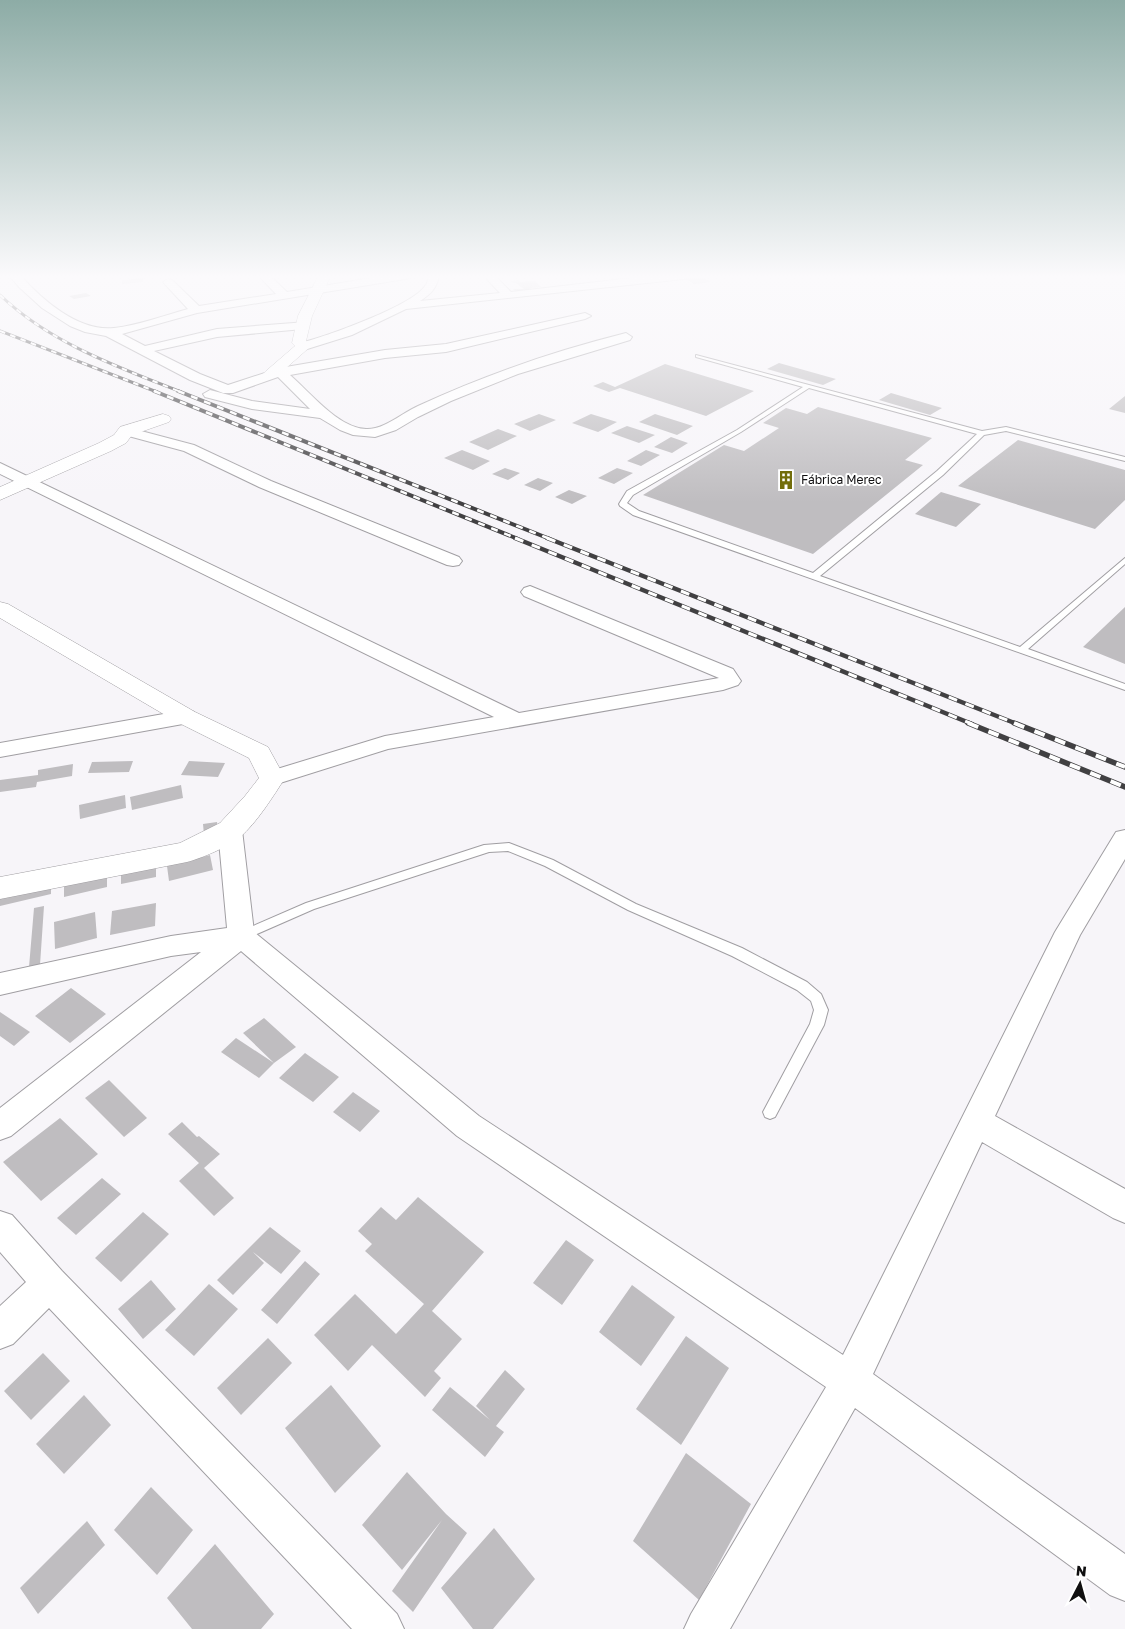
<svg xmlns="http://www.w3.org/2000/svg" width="1125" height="1629" viewBox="0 0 1125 1629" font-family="'Golos Text',sans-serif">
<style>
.building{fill:#bfbdc0}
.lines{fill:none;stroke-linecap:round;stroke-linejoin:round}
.service-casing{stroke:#a09ea2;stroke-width:2}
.minor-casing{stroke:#a09ea2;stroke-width:2}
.tertiary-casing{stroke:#a09ea2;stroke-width:1}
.service{fill:#fff;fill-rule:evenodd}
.minor{fill:#fff;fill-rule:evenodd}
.tertiary{fill:#fff;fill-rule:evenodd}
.rail-far3-casing{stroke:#414042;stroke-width:3}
.rail-far2-casing{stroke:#414042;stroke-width:4}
.rail-far1-casing{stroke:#414042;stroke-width:4.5}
.rail-casing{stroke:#414042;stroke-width:5.5}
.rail-far3{stroke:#fff;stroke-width:2;stroke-dasharray:5.5;stroke-linecap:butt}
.rail-far2{stroke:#fff;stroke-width:2.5;stroke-dasharray:7;stroke-linecap:butt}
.rail-far1{stroke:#fff;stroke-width:3;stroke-dasharray:9;stroke-linecap:butt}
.rail{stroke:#fff;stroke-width:4;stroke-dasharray:11;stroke-linecap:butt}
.labels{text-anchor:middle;stroke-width:4;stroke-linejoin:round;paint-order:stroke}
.far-poi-label{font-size:12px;fill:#100f10;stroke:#fff;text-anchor:start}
</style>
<rect width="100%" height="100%" fill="#f7f5f9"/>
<path class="building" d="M701 276 711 282 694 284 685 278 696 279 693 277Z
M143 278V282L122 284V280Z
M518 280 520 282 535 281 541 287 530 288 532 290 517 294 513 289H524L516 283 510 282Z
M86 293 91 296 74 299 69 296Z
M779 363 836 379 823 385 767 369Z
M665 364 754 391 706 416 620 388 609 392 593 386 603 382 615 387Z
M891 393 942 408 930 415 879 400Z
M1125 396V413L1109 409Z
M818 407 932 438 905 460 923 465 813 554 643 495 724 445 744 451 779 428 763 423 786 408 807 414Z
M539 414 556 420 530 431 514 424Z
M591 414 617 422 598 432 572 423Z
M655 414 693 426 677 435 639 422Z
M627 426 655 435 639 443 611 433Z
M498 429 517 436 488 450 469 442Z
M671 437 688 443 672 453 654 447Z
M1018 440 1125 470V500L1095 529 958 486Z
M462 450 490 461 473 470 444 458Z
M646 450 660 455 641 466 627 461Z
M505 468 520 473 508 480 492 474Z
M617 468 633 473 614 484 598 478Z
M538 478 553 483 540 491 524 485Z
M569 490 587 496 572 504 555 497Z
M941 492 981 504 956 527 915 514Z
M1125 607V664L1083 647Z
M133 761 129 772 88 773 92 762Z
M189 761 225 763 218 777 181 775Z
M73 764 72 776 37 782 36 787 0 792V780L38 775V770Z
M181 785 183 798 132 810 130 797Z
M125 795 126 808 80 819 79 805Z
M217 822 218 832 204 835 203 824Z
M210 855 213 870 169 881 167 866Z
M156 868V877L121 884V875Z
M107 876V887L64 897V886Z
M51 888V894L0 906V899Z
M156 903 155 926 110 935 112 911Z
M44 906 40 965 29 967 34 908Z
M95 912 97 938 55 949 54 922Z
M71 988 106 1014 70 1043 35 1016Z
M0 1012 30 1032 14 1046 0 1036Z
M264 1018 296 1047 274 1063 259 1078 221 1052 236 1038 274 1063 243 1033Z
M305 1053 339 1077 313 1102 279 1078Z
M109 1080 147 1118 124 1137 85 1098Z
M353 1092 380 1111 360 1132 333 1112Z
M60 1118 98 1154 41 1201 3 1162Z
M182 1122 197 1137 199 1136 220 1154 204 1168 234 1198 214 1216 179 1181 199 1163 168 1134Z
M102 1178 121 1194 76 1235 57 1218Z
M418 1197 484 1252 432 1311 462 1339 434 1371 441 1378 425 1397 372 1345 348 1371 314 1335 355 1294 396 1334 424 1304 365 1251 372 1244 358 1231 381 1207 396 1220Z
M143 1212 169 1234 121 1282 95 1258Z
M270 1227 301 1251 281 1274 253 1252 264 1263 233 1295 217 1280Z
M566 1240 594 1260 562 1305 533 1283Z
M305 1261 320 1274 277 1324 261 1310Z
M151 1280 176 1309 143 1339 118 1309Z
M209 1284 238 1309 194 1356 165 1330Z
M632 1285 675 1317 641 1366 599 1332Z
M686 1336 729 1368 681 1445 636 1409Z
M268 1338 292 1363 241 1415 217 1388Z
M43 1353 70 1381 31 1420 4 1391Z
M505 1370 525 1389 496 1426 504 1432 485 1457 432 1410 450 1387 490 1420 476 1406Z
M331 1385 381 1446 335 1493 285 1428Z
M84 1395 111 1425 64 1474 36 1444Z
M686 1453 751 1504 699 1600 633 1541Z
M407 1472 446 1514 467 1533 413 1612 392 1591 442 1520 402 1570 362 1525Z
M151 1487 193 1530 157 1575 114 1530Z
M87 1521 105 1545 38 1614 20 1588Z
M494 1528 535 1579 493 1629H473L441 1588Z
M215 1544 274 1614 261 1629H192L167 1598Z"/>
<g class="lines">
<g class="service-casing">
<path id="service" d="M696 355 982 431 1006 427 1125 457V461L1006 431 984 435 943 475 820 576 1020 647 1125 558V564L1028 649 1125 684V690L633 515 620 506 619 504 627 491 737 430 803 387 696 357ZM809 388 977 434 937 471 813 573 639 511 627 503 633 495 741 432Z
M509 843 553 860 636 904 742 948 807 982 821 994 828 1010 824 1025 775 1117 770 1119 765 1117 763 1112 810 1024 814 1010 811 1001 797 990 732 956 628 910 545 866 508 851 489 852 314 909 241 941 237 939 235 936 237 933 306 903 484 845Z"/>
</g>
<g class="minor-casing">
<path id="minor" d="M9 275H20C42 300 79 332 114 328 136 326 166 315 188 309L163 282 168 279 172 280 199 306 276 294 258 275H269L287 292 389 275H416L411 278 197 313 122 334 145 346 217 329 307 322 309 325 303 329 217 337 154 351 200 374 228 385 280 368 385 350 446 344 585 313 591 316 585 319 446 352 385 358 290 375C310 392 338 428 366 429 384 430 402 413 418 406 485 375 554 351 626 333L632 337 630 340 518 374 451 401 418 417 396 430 375 437 353 435 340 430 320 418 252 409 205 397 203 394 210 390 252 401 310 409 278 377 233 393H223L190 380 106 336 85 332 70 326 42 308 19 287Z
M429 275H439C437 288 431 294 420 301L500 293 483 275H494L511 292 657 275H698L693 278 406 309 352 335 304 350 298 346 300 343C325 337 412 306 425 286 428 283 428 279 429 275Z
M126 427 194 445 271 481 459 557 462 561 459 565 453 566 447 565 259 487 184 451 121 434 119 431 121 428Z
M0 463 519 713 719 678 524 596 521 592 524 588 530 586 733 669 741 681 738 685 723 690 388 749 280 783 272 786 264 783 261 778 264 773 385 736 494 717 0 474Z
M186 710 194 712 197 717 194 722 0 757V743Z
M230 822 239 824 242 830 254 932 479 1116 843 1355 1055 932 1116 832 1125 830V859L1080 935 995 1116 1125 1189V1223L1113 1218 982 1142 873 1374 1125 1554V1601L1110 1595 855 1408 730 1629H684L691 1614 826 1387 457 1136 241 951 11 1136 0 1140V1108L201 952 171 956 0 995V973L171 936 227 928 218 830 221 824Z
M0 1211 12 1215 62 1271 397 1614 404 1629H352L49 1308 13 1344 0 1349V1306L26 1282 0 1252Z"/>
</g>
<g class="tertiary-casing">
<path id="tertiary" d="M319 275H331L312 316 306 341 311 346 276 377H266L263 374 266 371 295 346 292 343 298 316Z
M163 414 169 416 171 419 169 422 132 435 126 443 111 451 0 500V487L99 443 114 435 120 427Z
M0 602 8 604 195 712 268 747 285 778C274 795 256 824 240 837 228 847 202 858 187 862L0 899V877L180 843 220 823 245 796 259 778 249 758 177 722 0 618Z"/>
</g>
<use href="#service" class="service"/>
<use href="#minor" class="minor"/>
<use href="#tertiary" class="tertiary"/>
<g class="rail-far3-casing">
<path id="rail-far3" d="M0 295C50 343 118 367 181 392
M0 331 157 392"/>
</g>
<g class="rail-far2-casing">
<path id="rail-far2" d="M154 391 518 539
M178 391 550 539"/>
</g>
<g class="rail-far1-casing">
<path id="rail-far1" d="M515 538 972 724
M547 538 1017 724"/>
</g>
<g class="rail-casing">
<path id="rail" d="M968 723 1125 787
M1014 723 1125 767"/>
</g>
<use href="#rail-far3" class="rail-far3"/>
<use href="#rail-far2" class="rail-far2"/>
<use href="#rail-far1" class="rail-far1"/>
<use href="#rail" class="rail"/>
</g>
<linearGradient id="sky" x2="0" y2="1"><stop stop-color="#8daca6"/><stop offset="0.55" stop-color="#fbfafc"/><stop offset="1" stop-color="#fbfafc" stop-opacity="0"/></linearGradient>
<rect width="1125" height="503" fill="url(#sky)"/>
<defs>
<g id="building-bare" transform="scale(1.5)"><path d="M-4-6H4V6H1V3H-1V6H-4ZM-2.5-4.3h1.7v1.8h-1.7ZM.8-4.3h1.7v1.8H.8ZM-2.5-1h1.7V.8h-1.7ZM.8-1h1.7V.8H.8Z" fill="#726d0c" stroke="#fff" stroke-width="2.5" paint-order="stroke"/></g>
</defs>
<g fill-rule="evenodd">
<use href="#building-bare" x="786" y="480"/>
</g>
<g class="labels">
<g class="far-poi-label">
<text x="801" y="484">Fábrica Merec</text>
</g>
</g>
<g transform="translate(1080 1584) rotate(6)" stroke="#ffffff" stroke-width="4" paint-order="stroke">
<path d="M0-4L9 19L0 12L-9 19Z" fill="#100f10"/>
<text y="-8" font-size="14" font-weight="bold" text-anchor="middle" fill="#100f10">N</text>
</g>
</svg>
